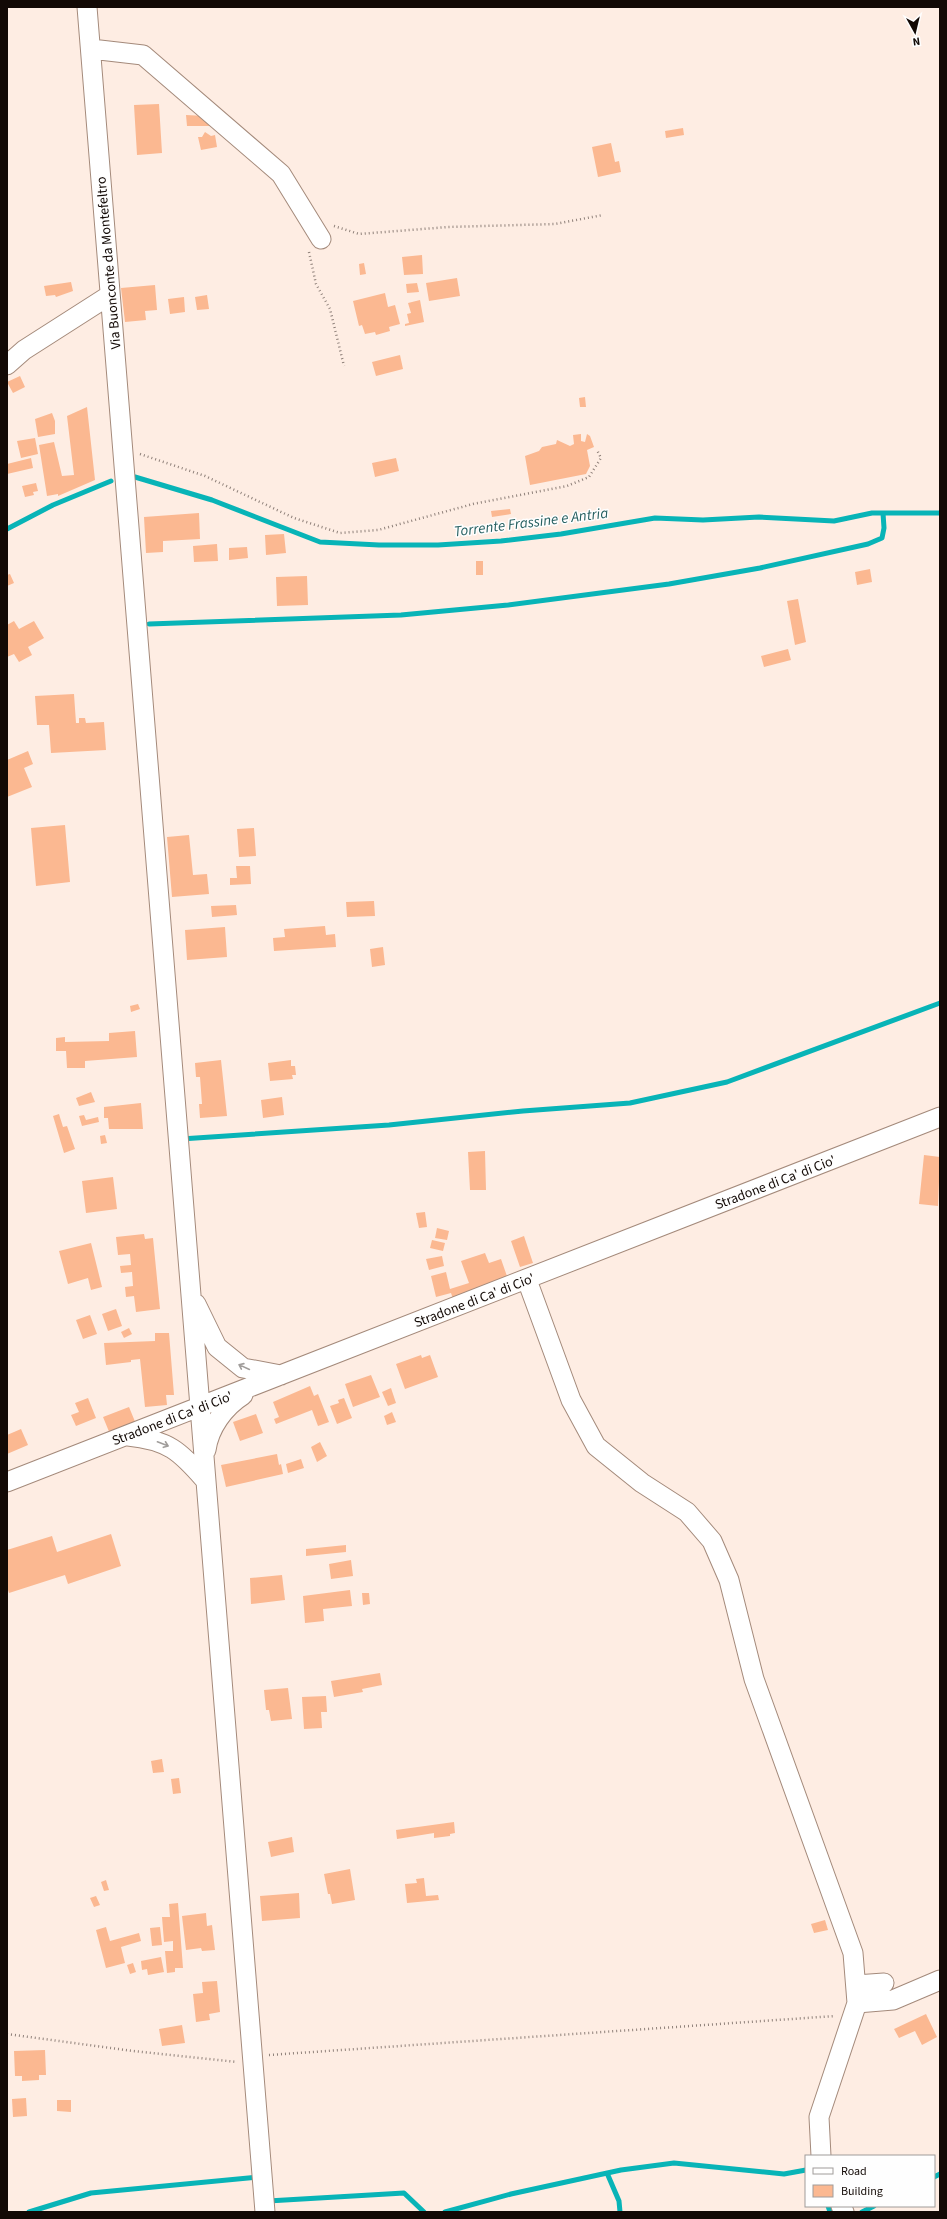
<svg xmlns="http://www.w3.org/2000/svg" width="947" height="2219" viewBox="0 0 947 2219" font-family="'Source Sans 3',sans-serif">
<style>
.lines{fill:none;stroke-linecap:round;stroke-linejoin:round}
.stream{stroke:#08b4b7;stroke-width:5}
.building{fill:#fbb891}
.minor-casing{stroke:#a48a7b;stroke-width:21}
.path{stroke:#8f817a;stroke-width:2.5;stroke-dasharray:1 3;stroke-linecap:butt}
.minor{stroke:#fff;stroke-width:19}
.oneway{stroke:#a09d9b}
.labels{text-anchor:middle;stroke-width:3;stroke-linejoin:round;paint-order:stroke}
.street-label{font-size:14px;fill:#120905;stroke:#fefefe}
.water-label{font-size:15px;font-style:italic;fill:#276061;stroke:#fefefe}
</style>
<rect width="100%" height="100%" fill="#feede3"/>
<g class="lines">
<path class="stream" d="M135 477 212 500 320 542 379 545H438L501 541 561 534 655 518 703 520 759 517 834 521 872 513H940
M7 529 53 505 111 481
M149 624 401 615 508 605 669 584 760 568 868 544 882 538 884 528 883 513
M181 1139 389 1125 523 1111 630 1103 727 1082 940 1003
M607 2173 619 2201 620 2212
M934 2177 940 2174
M268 2201 404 2193 424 2212
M828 2206 830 2212
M29 2212 91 2193 258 2177
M445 2212 511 2194 621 2170 674 2163 784 2174 806 2170
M862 2212 874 2206"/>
</g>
<path class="building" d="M159 104 162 153 137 155 134 105Z
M186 115 205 116 212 126H187Z
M683 128 684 135 666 138 665 131Z
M205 132 211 136 215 135 217 147 201 150 198 137H202Z
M611 143 615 162 619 161 621 172 598 177 592 147Z
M422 255 423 274 404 275 402 257Z
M364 263 366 274 360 275 359 264Z
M457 278 460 296 429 301 426 283Z
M71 282 73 291 56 297 55 295 46 296 44 286Z
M417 283 419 292 407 293 406 284Z
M155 285 157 310 145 311 146 320 125 322 121 288Z
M385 293 388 307 395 305 400 324 389 327 390 331 376 335 375 332 365 334 362 325 359 326 353 301Z
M207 295 209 309 197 310 195 297Z
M184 297 185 312 170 314 168 299Z
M420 300 424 322 405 326V324L409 323 407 314 411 313 408 303Z
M400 355 403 369 376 376 372 362Z
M20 376 25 387 13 393 7 382Z
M585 397 586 407H580L579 398Z
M87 407 95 480 58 496V494L47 496 39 445 54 442 62 476 74 475 67 416Z
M52 413 55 421V434L38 437 35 419Z
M581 434V441L585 442 587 434 590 436 594 447 587 450 590 466 586 474 530 485 525 456 539 451 542 447 556 444 557 440 570 446 574 444 573 435Z
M35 438 38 454 21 458 17 441Z
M31 458 33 468 7 474V464Z
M396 458 399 471 375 477 372 463Z
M36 483 38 491 33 492 34 495 25 497 22 486Z
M510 509 511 514 492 517 491 511Z
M199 513 200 539 163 541V552L146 553 144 517Z
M284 534 286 553 266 555 265 535Z
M217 544 218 561 194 562 193 546Z
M247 547 248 558 229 560V548Z
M476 561H483V575H476Z
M870 569 872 582 857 585 855 572Z
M10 574 14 583 7 586V575Z
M307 576 308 605 277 606 276 577Z
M798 599 806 642 795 645 787 601Z
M14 621 19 629 34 621 44 638 28 647 32 655 19 662 14 654 7 657V625Z
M788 649 791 660 764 667 761 656Z
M74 694 76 723H79V718H85L86 723 104 722 106 750 51 753 49 725H37L35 696Z
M28 751 33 764 24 768 32 787 7 797V760Z
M65 825 70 882 36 886 31 828Z
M254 828 256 856 239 857 237 829Z
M189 835 193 875 207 874 209 894 172 897 167 837Z
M236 866H250L251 884 230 885V878H237Z
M374 901 375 916 347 917 346 902Z
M236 905 237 915 212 917 211 906Z
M325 926 326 935 335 934 336 947 274 951 273 938 285 937 284 929Z
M225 927 227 957 187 960 185 930Z
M383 947 385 965 372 967 370 949Z
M138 1004 140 1009 131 1012 130 1006Z
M135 1031 137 1057 85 1061V1068H67L66 1051H56V1038L65 1037V1042L109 1041V1033Z
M221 1060 227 1116 200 1118 199 1104H202L200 1077H196L195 1063Z
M291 1060V1066H295L296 1075H292L293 1079 270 1081 268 1063Z
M91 1092 95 1102 79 1106 76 1098Z
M282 1097 284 1115 263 1118 261 1100Z
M141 1103 143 1129H109L108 1118H104V1107Z
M59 1114 63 1127 67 1126 75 1149 64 1153 53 1116Z
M84 1115 86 1120 98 1117 99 1122 82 1126 79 1116Z
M105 1135 107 1143 101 1144 100 1136Z
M485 1151 486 1190H470L468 1152Z
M924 1155 940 1157 938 1206 919 1204Z
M113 1177 117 1209 86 1213 82 1181Z
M425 1212 427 1227 419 1228 416 1213Z
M437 1228 449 1231 447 1240 435 1238Z
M144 1234 145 1239 153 1238 160 1309 136 1312 134 1296 126 1297 125 1287 133 1286 132 1272 121 1273 120 1266 131 1265 130 1254 118 1255 116 1237Z
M524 1236 533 1263 520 1267 511 1241Z
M432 1240 445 1243 443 1251 430 1248Z
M91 1243 102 1287 91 1290 88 1278 68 1284 59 1251Z
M485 1253 489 1263 501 1259 509 1282 454 1302 451 1293 436 1297 431 1276 446 1272 450 1289 469 1283 461 1261Z
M442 1256 444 1266 429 1270 426 1259Z
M116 1309 122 1326 108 1331 102 1314Z
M90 1315 97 1334 83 1339 76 1320Z
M129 1328 132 1334 124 1338 121 1332Z
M155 1333H169L174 1395H166L167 1405 145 1407 140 1359 131 1360V1362L106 1365 104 1343 155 1341Z
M421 1355 422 1358 430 1355 438 1377 405 1389 396 1364Z
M371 1375 380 1397 353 1407 345 1384Z
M310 1386 314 1396 318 1394 329 1422 318 1426 312 1410 276 1424 274 1419 279 1417 273 1402Z
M391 1388 396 1403 388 1406 382 1392Z
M88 1398 96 1418 76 1426 71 1415 79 1412 75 1403Z
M344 1398 352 1418 337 1424 330 1406 339 1403 338 1400Z
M129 1407 136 1424 110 1434 103 1417Z
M392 1412 396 1422 387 1425 384 1416Z
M256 1414 263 1433 240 1441 233 1422Z
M21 1429 28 1445 7 1454V1435Z
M320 1442 327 1456 317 1462 311 1447Z
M277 1454 279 1465 281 1464 283 1474 226 1487 221 1465Z
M301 1459 304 1468 288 1473 286 1464Z
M111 1534 121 1566 68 1584 65 1575 9 1593 7 1587V1550L52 1536 57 1552Z
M346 1545V1552L306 1556V1549Z
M351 1560 353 1576 331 1579 329 1564Z
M282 1575 285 1600 251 1604 250 1578Z
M350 1590 352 1606 323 1609 324 1621 305 1623 303 1596Z
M362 1593H369L370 1604 363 1605Z
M380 1673 382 1685 362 1689 363 1692 334 1697 331 1681Z
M288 1688 292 1719 271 1721 269 1710H266L264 1690Z
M326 1696 327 1712H321L322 1728 304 1729 302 1697Z
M162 1759 164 1772 153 1773 151 1761Z
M179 1778 181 1793 173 1794 171 1779Z
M454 1822 455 1833 450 1834V1836L434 1838V1833L397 1839 396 1830Z
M292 1837 294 1852 271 1857 268 1842Z
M350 1869 355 1900 332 1904 330 1894H328L324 1874Z
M424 1878 426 1896 438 1895 439 1900 407 1903 405 1884 417 1883 416 1879Z
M106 1880 109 1890 104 1891 101 1882Z
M299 1893 300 1918 262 1921 260 1896Z
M96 1896 100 1905 94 1907 90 1898Z
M178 1903 183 1968H175V1972L167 1973 165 1951H173V1941L164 1942 162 1917H170L169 1904Z
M206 1913 207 1926 212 1925 215 1950 202 1951 201 1948 186 1950 182 1916Z
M825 1920 828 1930 814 1933 811 1924Z
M106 1927 110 1941 139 1933 141 1941 121 1947 125 1963 106 1968 96 1930Z
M160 1927 162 1945 152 1946 150 1928Z
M161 1957 164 1972 148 1975 147 1969 142 1970 141 1961Z
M133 1963 136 1972 130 1974 127 1965Z
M217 1981 220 2012 209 2014 210 2020 196 2022 193 1994 203 1993 202 1982Z
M926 2014 937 2037 922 2045 915 2031 899 2038 894 2029Z
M182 2025 185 2043 162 2046 159 2029Z
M45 2050 46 2075H39V2080L22 2081V2076H15L14 2051Z
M26 2098 27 2116 13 2117 12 2099Z
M57 2100H71V2112L57 2111Z"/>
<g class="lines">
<g class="minor-casing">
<path id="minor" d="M87 7 265 2212
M91 49 143 55 281 174 321 239
M7 365 24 350 110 295
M527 1280 571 1400 596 1446 642 1483 687 1512 712 1541 729 1580 754 1679 853 1953 857 2003 819 2117 821 2156
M196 1304 217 1347 243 1368 281 1375
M128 1436C168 1440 180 1451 205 1480
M206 1450C209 1428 224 1407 243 1395
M7 1482 940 1117
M856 1985 884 1983
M857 2003 893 2000 940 1980
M841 2206 844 2212"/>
</g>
<path class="path" d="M334 226 359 234 448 227 555 224 603 215
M309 252 316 284 330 309 344 366
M140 454 205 476 294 518 340 533 378 530 473 504 567 486 589 477 601 458 597 450
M7 2034 133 2051 237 2062
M269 2055 835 2016"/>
<use href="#minor" class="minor"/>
</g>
<defs><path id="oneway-shaft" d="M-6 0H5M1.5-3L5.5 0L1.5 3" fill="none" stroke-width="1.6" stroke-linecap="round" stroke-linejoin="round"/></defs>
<g class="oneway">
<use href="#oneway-shaft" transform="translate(244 1367) rotate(-155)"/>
<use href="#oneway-shaft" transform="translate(163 1444) rotate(21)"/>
</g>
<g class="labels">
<g class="street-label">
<text transform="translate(108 263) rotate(-95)" y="5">Via Buonconte da Montefeltro</text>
<text transform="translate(775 1182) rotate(-21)" y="5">Stradone di Ca' di Cio'</text>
<text transform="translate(474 1300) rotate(-21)" y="5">Stradone di Ca' di Cio'</text>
<text transform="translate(172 1418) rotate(-21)" y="5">Stradone di Ca' di Cio'</text>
</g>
<g class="water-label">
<text transform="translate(531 522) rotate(-7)" y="5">Torrente Frassine e Antria</text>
</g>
</g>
<rect width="947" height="2219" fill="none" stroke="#120905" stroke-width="16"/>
<rect x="805" y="2155" width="130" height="52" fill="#fefefe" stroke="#a09c9a"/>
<rect x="813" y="2168" width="20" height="6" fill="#ffffff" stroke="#a09c9a"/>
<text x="841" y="2175" font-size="12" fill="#120905">Road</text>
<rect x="813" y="2185" width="20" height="12" fill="#fbb891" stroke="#a09c9a"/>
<text x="841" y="2195" font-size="12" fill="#120905">Building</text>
<g transform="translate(915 32) rotate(172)" stroke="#fefefe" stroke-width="3" paint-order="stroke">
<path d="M0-3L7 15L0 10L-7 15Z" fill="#120905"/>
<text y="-6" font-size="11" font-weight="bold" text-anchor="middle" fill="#120905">N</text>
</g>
</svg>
